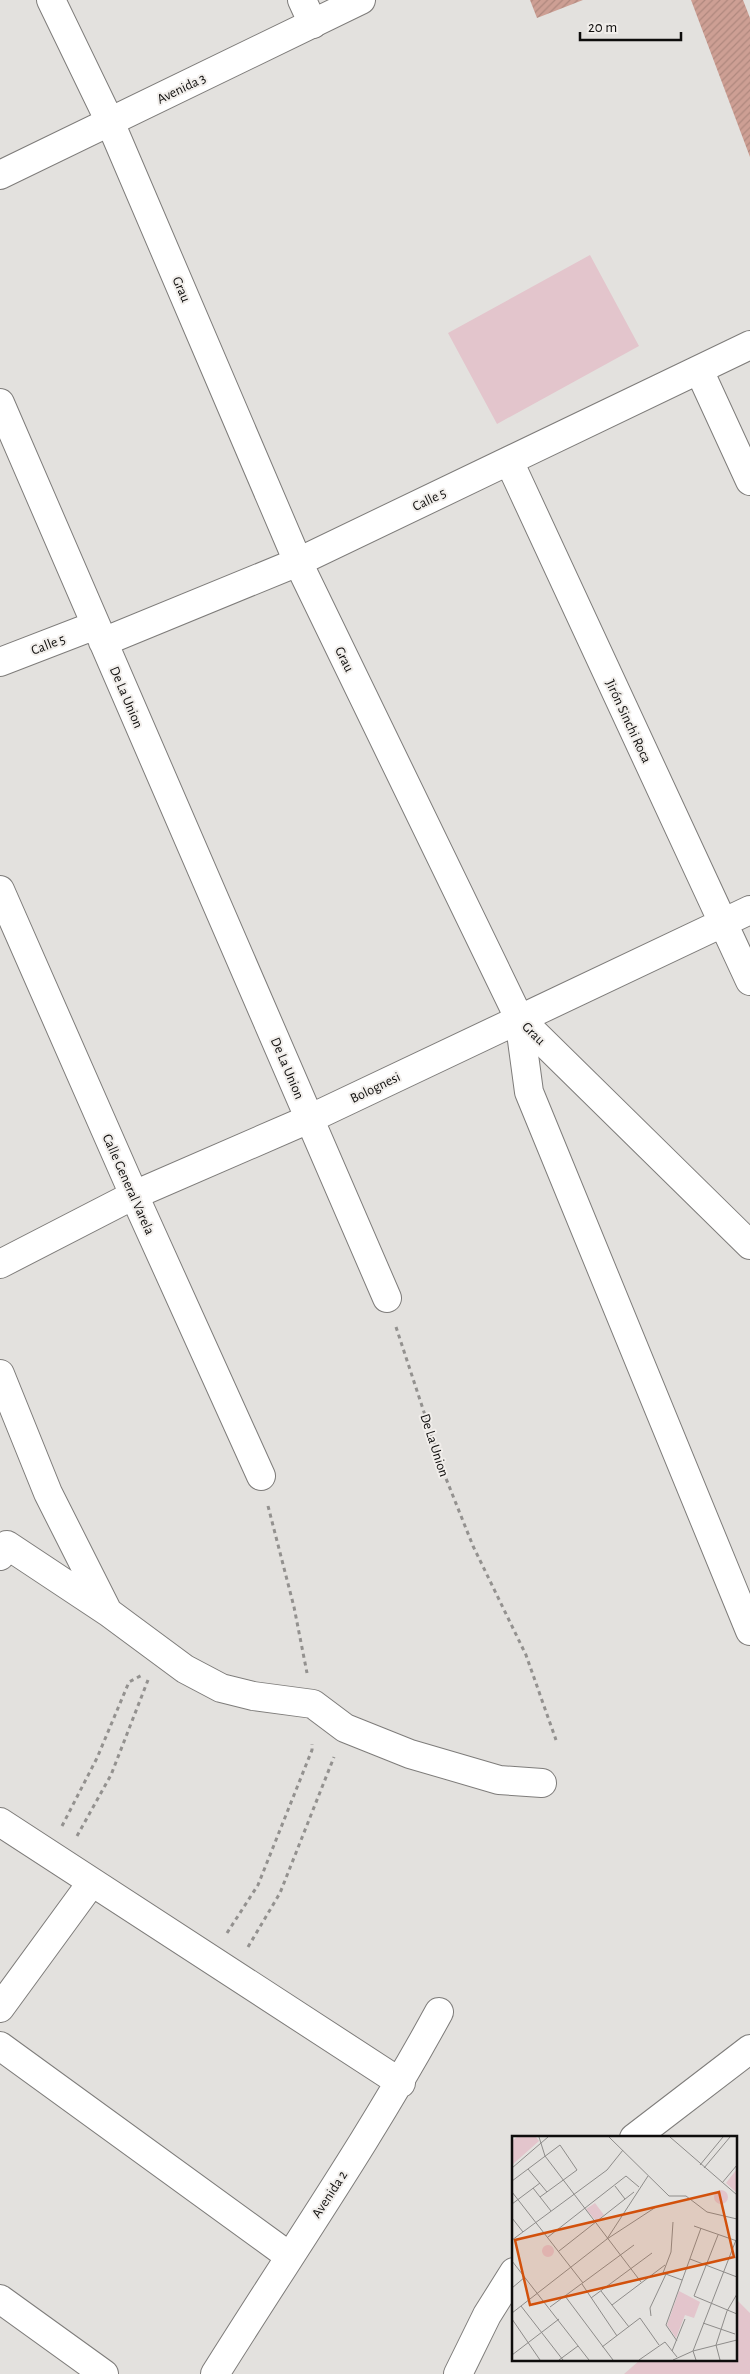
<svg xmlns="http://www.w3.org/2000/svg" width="750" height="2374" viewBox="0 0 750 2374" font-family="'Alegreya Sans',sans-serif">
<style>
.green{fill:#e3c5cc}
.building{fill:url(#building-hatch)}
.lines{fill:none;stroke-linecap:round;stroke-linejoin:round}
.minor-casing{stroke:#7e7c7a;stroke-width:30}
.tertiary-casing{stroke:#7e7c7a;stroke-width:30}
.path{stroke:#93918f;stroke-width:3;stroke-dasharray:4 4;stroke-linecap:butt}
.minor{stroke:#fff;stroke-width:28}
.tertiary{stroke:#fff;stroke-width:28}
.labels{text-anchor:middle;stroke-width:4;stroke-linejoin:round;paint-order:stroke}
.street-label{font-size:14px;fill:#0e0d0c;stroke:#f1eeeb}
.inset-road{fill:none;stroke:#8e8c8a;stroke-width:1}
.view{fill:#d2510c;fill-opacity:0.15;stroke:#d2510c;stroke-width:2.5}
.inset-edge{fill:none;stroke:#0e0d0c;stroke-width:2.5}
</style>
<defs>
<pattern id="building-hatch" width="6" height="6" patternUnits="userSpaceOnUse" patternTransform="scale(1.25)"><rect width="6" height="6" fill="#cd9f94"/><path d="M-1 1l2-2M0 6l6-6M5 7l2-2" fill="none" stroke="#af887e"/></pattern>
</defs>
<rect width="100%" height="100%" fill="#e3e1de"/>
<path class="green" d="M590 255 639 346 497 424 448 333Z
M736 2299 750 2313V2374H624L640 2360H736Z"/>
<path class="building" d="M530 0H583L537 18Z
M691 0H743L750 18V157Z"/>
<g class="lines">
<g class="minor-casing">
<path id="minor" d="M302 0 313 24
M699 370 750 481
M0 403 387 1298
M509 461 750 981
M103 642 298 562 750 345
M0 662 96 625
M0 890 134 1195 261 1476
M519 1018 529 1092 750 1631
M0 1264 134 1195 309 1119 750 910
M0 1374 48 1493 107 1610
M0 1556 7 1545 108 1612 185 1669 221 1688 253 1696 313 1704 345 1728 410 1754 499 1780 542 1783
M0 1822 401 2083
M0 2008 92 1882
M0 2046 289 2256
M634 2138 750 2049
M0 2299 104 2374
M215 2374C290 2254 371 2137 439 2012
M458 2374 487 2315 514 2272"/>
</g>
<g class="tertiary-casing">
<path id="tertiary" d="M51 0 110 122 298 562 519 1018 750 1245
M0 175 361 0"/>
</g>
<path class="path" d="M396 1327 445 1476 473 1546 526 1655 556 1740
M268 1506 294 1607 307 1673
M62 1826 97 1758 129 1682 142 1675
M77 1836 111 1775 148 1680
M227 1933 258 1885 312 1750V1744
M248 1947 280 1893 334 1757"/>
<use href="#minor" class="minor"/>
<use href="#tertiary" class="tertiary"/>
</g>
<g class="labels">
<g class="street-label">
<text transform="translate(181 88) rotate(-26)" y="5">Avenida 3</text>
<text transform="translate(182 289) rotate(67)" y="5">Grau</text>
<text transform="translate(429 499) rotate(-26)" y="5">Calle 5</text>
<text transform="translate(48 644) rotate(-21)" y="5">Calle 5</text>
<text transform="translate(345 659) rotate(64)" y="5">Grau</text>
<text transform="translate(127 697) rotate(67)" y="5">De La Union</text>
<text transform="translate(629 721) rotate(65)" y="5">Jirón Sinchi Roca</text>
<text transform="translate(534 1033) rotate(44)" y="5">Grau</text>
<text transform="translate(288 1068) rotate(67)" y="5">De La Union</text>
<text transform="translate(375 1087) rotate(-26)" y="5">Bolognesi</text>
<text transform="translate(129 1184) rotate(66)" y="5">Calle General Varela</text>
<text transform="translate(435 1445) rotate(72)" y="5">De La Union</text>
<text transform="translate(329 2194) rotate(-57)" y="5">Avenida 2</text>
</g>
</g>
<g transform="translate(512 2136)">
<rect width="225" height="225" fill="#e3e1de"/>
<path d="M5 1H24L27 5 0 29V5ZM225 33V57L214 47ZM202 61a7 7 0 1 1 14 0a7 7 0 1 1-14 0ZM83 67 92 79 84 85 74 73ZM30 115a6 6 0 1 1 12 0a6 6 0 1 1-12 0ZM167 155 188 166 182 182 173 179 164 202 155 189Z" fill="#e3c5cc"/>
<path class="inset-road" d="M27 1 33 20 129 146M97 1 157 60H174L195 76 225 83M158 1 225 59M188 29 211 1M0 32 36 1M192 32 218 1M16 33 35 56M0 45 48 9 65 34 28 61M210 47 225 29M103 50 113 63M21 52 39 75M0 56 71 147M0 68 28 47M0 82 11 96M161 86 159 116 151 137 170 144M182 90 225 105M206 99 182 160 225 178M36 101 114 40 127 51M95 103 144 71M0 104 95 34 111 14M47 115 122 56M178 123 225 141M0 125 77 224M70 148 105 200M0 152 13 141M89 155 117 191M53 160 101 224M79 162 140 117M100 169 153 129M9 170 51 224M38 171 122 109M0 177 95 103 136 40M139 180 138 172 154 138M0 183 28 224M191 187 223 198M165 205 154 189 189 92M90 211 128 182 147 209M160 215 173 183M0 219 47 183M47 224 66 210M127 224 153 206 165 221M161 224 181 215 225 204M184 224 181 215 224 104M208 224 204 209 215 175 225 158"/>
<path class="view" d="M207 56 222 121 18 169 3 104Z"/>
<rect width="225" height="225" class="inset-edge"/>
</g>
<path d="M580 32v8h101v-8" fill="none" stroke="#0e0d0c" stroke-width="2.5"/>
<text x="588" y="32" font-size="15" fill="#0e0d0c" stroke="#f1eeeb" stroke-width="4" paint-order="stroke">20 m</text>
</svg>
